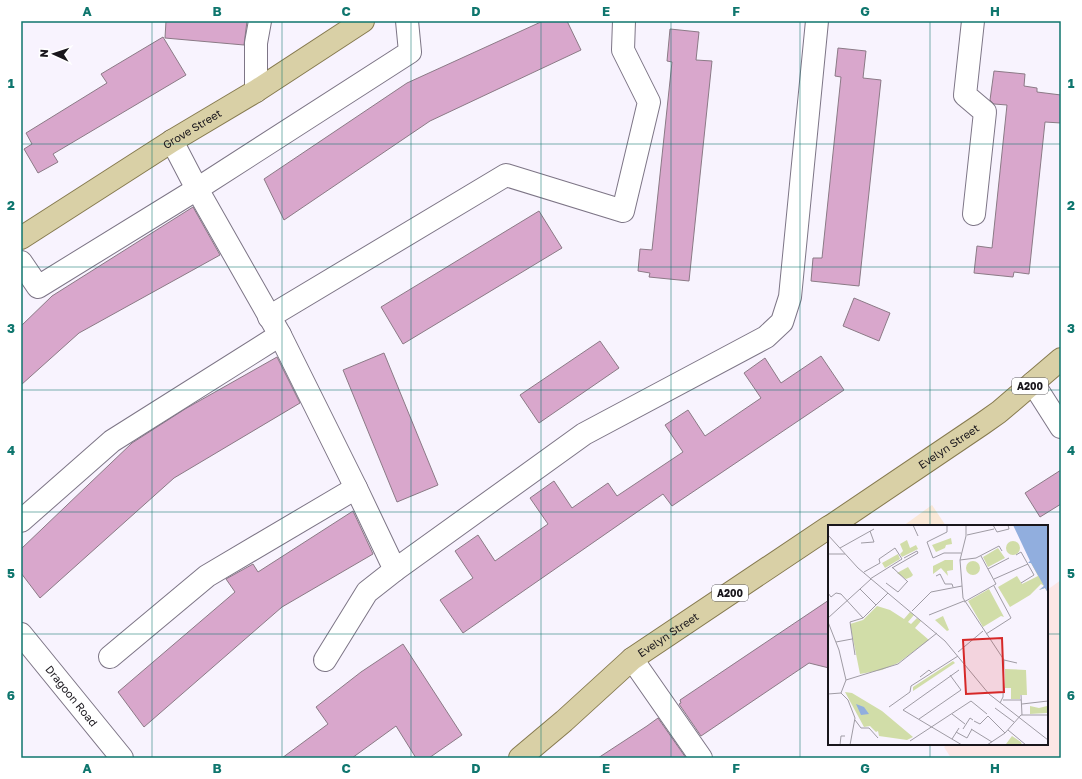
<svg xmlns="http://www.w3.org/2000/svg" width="1082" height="779" viewBox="0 0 1082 779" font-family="'Golos Text',sans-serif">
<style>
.commercial{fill:#fae8d7}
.education{fill:#fce6e5}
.building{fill:#d9a7cc;stroke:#8b7a86}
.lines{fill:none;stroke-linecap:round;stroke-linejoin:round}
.minor-casing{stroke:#7d7586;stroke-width:24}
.major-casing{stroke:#867a4f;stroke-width:24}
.minor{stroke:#fff;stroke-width:22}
.major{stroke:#d9d0a6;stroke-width:22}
.grid{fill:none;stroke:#0f766e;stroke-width:1;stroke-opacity:0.55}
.labels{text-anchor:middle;stroke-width:3;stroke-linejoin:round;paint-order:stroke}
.shield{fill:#fff;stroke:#5e5c60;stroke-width:1}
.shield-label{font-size:10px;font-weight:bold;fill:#19161c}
.street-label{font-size:11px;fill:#19161c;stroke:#fff}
.inset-road{fill:none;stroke:#9f9ba4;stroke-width:1}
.view{fill:#d62828;fill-opacity:0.15;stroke:#d62828;stroke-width:2}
.inset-edge{fill:none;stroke:#19161c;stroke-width:2}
.neatline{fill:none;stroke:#0f766e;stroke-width:1.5}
.grid-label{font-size:13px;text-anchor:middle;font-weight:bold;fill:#0f766e}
</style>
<rect width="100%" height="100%" fill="#f8f3fe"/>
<path class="commercial" d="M932 505 946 526H903Z"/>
<path class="education" d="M1061 580V758H951L944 747 948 744H1047V590Z"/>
<path class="building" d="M166 21H247L244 45 165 38Z
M543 21H567L581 50 430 121 284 220 264 179 407 83Z
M670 29 699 32 696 60 712 61 689 281 649 277 650 273 638 271 640 249 652 250 672 62 667 61Z
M163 37 186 75 53 154 58 162 38 173 24 149 32 144 26 133 107 83 101 74Z
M838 48 866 51 863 78 881 80 859 286 811 281 813 258H822L841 77 835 76Z
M994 71 1025 74 1024 86 1037 88V92L1061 95V123L1045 122 1029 274 1014 272 1013 277 974 273 977 246 992 248 1007 105 994 104 990 100Z
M193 207 220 255 79 333 21 385V326L52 296Z
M539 211 562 248 403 344 381 307Z
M854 298 890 313 879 341 843 326Z
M600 341 619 368 539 423 520 395Z
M384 353 438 485 397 502 343 370Z
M821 356 844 390 672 506 663 494 463 633 440 600 473 578 455 551 478 535 495 561 548 524 530 498 554 481 572 508 608 483 617 496 683 452 665 425 688 410 705 436 761 398 744 373 765 358 781 383Z
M277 357 300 403 174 478 40 598 21 573V549L132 443 185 409Z
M1061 470V504L1040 517 1025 493Z
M353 511 373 554 282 607 144 727 118 692 235 592 226 579 253 564 258 572Z
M829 600V668L809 663 701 736 679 704 681 703 680 700Z
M403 644 462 735 429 758H416L396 726 352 758H282L328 724 316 707 361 672Z
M658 718 686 758H598L647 726Z"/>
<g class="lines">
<g class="minor-casing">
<g id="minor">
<path d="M973 21 965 95 985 112 974 214"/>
<path d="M256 91V43L260 21"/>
<path d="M172 141 197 189 280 335 356 488 395 570 584 434 766 337 782 322 790 297 817 21"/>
<path d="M21 262 38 287 197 189 410 52 407 21"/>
<path d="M269 317 506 175 623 211 649 102 623 50 624 21"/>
<path d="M1033 383 1061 427"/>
<path d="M21 521 112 441 280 335"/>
<path id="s1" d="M21 634 122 758"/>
<path d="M110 657 207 576 356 488"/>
<path d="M632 659 701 758"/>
<path d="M325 660 367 592 395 570"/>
</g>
</g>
<g class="major-casing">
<g id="major">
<path id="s2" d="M21 238 172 141 256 91 363 21"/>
<path id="s3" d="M831 526 982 424 999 412 1061 359"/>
<path id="s4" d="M520 758 564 721 632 659 829 527"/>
</g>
</g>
<use href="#minor" class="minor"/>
<use href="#major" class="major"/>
</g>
<path class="grid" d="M152 21V758M282 21V758M411 21V758M541 21V758M671 21V758M800 21V758M930 21V526M21 144H1061M21 267H1061M21 390H1061M21 512H1061M21 634H829M1047 634H1061M930 744V758"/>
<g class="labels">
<g class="shield">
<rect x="1012" y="378" width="36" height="16" rx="3"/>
<rect x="712" y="585" width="36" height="16" rx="3"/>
</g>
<g class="shield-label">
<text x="1030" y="390">A200</text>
<text x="730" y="597">A200</text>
</g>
<g class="street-label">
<text dy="4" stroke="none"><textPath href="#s2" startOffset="203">Grove Street</textPath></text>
<text dy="4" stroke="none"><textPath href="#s3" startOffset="142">Evelyn Street</textPath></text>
<text dy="4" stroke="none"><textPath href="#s4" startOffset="193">Evelyn Street</textPath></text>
<text dy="4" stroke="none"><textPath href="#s1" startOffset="80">Dragoon Road</textPath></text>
</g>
</g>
<g transform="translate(828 525)">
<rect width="220" height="220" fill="#f8f3fe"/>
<path d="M123 13 124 19 118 20 117 23 108 27 104 20ZM79 15 82 23 88 20 90 24 74 32 72 29 75 26 72 19ZM178 23a7 7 0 1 1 14 0a7 7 0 1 1-14 0ZM170 23 177 33 160 42 155 32ZM70 29 72 34 57 43 54 38ZM117 35H125V45L119 46 120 51 113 43 105 49V41ZM138 43a7 7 0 1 1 14 0a7 7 0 1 1-14 0ZM206 36 220 68 217 63 211 65 216 61 213 59 202 70 182 82 170 62 189 51 194 59 210 51 203 38 201 39ZM80 42 85 50 83 52 78 54 69 48ZM161 64 176 92 173 91 155 102 140 76ZM49 81 62 85 76 94 82 87 86 90 80 97 83 99 89 93 93 96 87 103 101 115 70 138 54 145 32 149 22 99 35 95ZM115 91 121 105 119 106 107 95ZM125 136 127 138 85 166V162ZM177 144 198 145 199 170H192V174H183V163H177ZM17 167 24 168 54 186 85 212 79 215 51 211 50 206 48 207 42 201 36 202ZM202 181 211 183 219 181V188L202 189ZM184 211 193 217 194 220 178 219Z" fill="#d1dda8"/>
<path d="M185 0H220V68L217 63 211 65 216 61 203 38H200L202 36ZM28 179 36 182 41 189 33 190Z" fill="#91aede"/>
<path class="inset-road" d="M85 0 90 11M119 0V7L99 17 105 33 116 28H133M138 0V11L132 35 135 73 176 135 175 172 172 178M165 0 169 7 181 4 180 0M0 10 30 43 117 116 161 169 220 215M139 10 166 4M33 18 46 17 42 6M12 23 46 4M0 29H17M188 30 193 27 206 50 193 58M132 35 148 33 171 21 174 26M64 42 80 57M64 43 90 28 89 26 76 33M160 44 181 33M36 47 52 38 51 34 67 23 74 34 42 54M108 51 112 49 117 59H124L125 62M166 54 200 39M58 58 70 67 79 57M32 64 48 80M0 68 3 72 8 68 13 69 35 93M136 77 168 59 153 31M84 86 103 67 134 61M101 90 136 76M0 93 43 54M0 97 11 125 18 155 13 168 20 175 27 193 22 220M158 109 183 93 166 61M8 117 24 114M130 127 155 106M27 130 22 97 35 93 60 68M176 135 189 138M131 145 75 185 134 220M92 152 101 145 104 148M18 155 70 139 109 108M0 169 13 168M193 170 194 190M175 175H193M194 179 220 176M61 182 82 167 83 161 130 131M167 183 186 197M124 189 137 199M91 194 133 165 122 150M27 195 33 203H41L50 213M146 196 152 199 160 191 177 208M135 204 142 193 145 195M143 204 164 217M180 205 198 220M128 207 139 213 144 204M124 214 131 203M82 216 143 176 159 189M12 220 13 211H17M159 220 177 208 193 190H220"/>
<path class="view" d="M174 113 176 167 138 169 135 115Z"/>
<rect width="220" height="220" class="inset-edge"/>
</g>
<rect width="1082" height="779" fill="none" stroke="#ffffff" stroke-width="44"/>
<g transform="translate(54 54) rotate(273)" stroke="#ffffff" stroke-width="3" paint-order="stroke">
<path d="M0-3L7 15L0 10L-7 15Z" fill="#19161c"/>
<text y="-6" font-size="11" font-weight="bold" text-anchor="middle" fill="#19161c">N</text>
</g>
<rect x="22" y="22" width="1038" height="735" class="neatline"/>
<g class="grid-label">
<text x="87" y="16">A</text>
<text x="217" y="16">B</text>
<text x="346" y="16">C</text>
<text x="476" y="16">D</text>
<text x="606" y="16">E</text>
<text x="736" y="16">F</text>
<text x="865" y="16">G</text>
<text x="995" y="16">H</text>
<text x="11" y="88">1</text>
<text x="1071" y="88">1</text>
<text x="11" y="210">2</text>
<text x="1071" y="210">2</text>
<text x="11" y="333">3</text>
<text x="1071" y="333">3</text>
<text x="11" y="455">4</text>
<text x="1071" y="455">4</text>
<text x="11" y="578">5</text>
<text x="1071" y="578">5</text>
<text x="11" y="700">6</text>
<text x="1071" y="700">6</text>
<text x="87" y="773">A</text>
<text x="217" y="773">B</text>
<text x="346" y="773">C</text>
<text x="476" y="773">D</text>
<text x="606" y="773">E</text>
<text x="736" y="773">F</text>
<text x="865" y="773">G</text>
<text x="995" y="773">H</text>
</g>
</svg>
